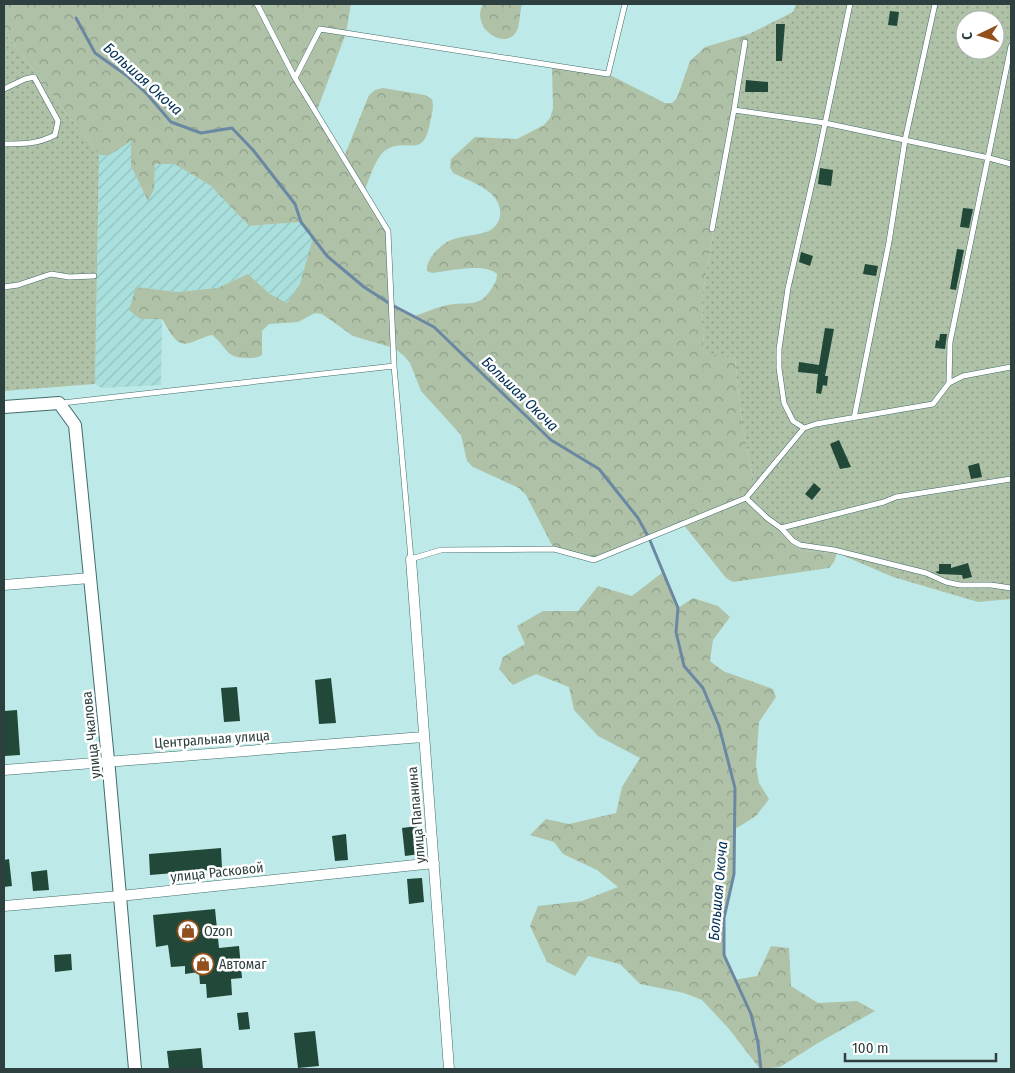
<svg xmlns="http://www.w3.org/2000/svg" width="1015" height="1073" viewBox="0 0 1015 1073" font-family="'Fira Sans Condensed',sans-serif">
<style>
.industrial{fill:url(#industrial-furrows)}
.forest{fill:url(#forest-crowns)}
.garden{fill:url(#garden-dots);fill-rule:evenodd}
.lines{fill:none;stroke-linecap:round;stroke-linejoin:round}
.stream{stroke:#6b88a3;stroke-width:3}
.building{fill:#214838}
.service-casing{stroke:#416c6a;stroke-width:6}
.minor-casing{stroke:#416c6a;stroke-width:11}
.tertiary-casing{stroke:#416c6a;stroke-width:14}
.service{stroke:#fff;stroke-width:5}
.minor{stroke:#fff;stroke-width:10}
.tertiary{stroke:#fff;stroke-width:12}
.labels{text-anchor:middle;stroke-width:5;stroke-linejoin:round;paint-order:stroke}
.street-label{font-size:14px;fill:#2d3f3e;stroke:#fff}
.poi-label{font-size:14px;fill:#2d3f3e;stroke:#fff;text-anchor:start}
.water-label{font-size:15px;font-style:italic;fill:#003055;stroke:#fff}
</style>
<defs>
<pattern id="industrial-furrows" width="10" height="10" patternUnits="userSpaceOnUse" patternTransform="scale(1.25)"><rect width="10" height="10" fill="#a9e0de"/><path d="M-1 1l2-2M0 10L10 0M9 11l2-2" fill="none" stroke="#92c1c0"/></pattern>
<pattern id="forest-crowns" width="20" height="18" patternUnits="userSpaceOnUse" patternTransform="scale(1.25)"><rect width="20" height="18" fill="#afc2a8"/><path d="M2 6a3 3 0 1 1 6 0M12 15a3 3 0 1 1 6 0" fill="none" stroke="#8f9f8a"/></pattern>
<pattern id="garden-dots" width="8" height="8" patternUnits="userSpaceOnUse" patternTransform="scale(1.25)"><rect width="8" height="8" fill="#afc2a8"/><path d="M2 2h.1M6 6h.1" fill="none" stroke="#8f9f8a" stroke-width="1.8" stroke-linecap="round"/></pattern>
</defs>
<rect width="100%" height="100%" fill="#bdeae8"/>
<path class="industrial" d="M131 140 154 189 155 164H174L210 185 249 226 301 222 313 237 300 285 287 303 270 294 248 274 217 288 177 292 136 287 140 319H162L161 385 102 388 95 384 99 155H110Z"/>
<path class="forest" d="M4 4H351L346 33 316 113 344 157 369 95 375 90 383 88 425 95 432 99C434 108 432 114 430 123 423 161 407 136 386 150 376 156 369 180 364 192L388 231 392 305 414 316C425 313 436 307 447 305 468 301 479 309 492 288 495 283 497 280 497 274 485 262 449 271 432 273L427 271C425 260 441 244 451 240 463 235 477 236 489 231 494 228 499 223 500 216 503 191 471 182 453 173L450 167 451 159 475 137 517 139 544 125 550 118 553 109 552 65 608 74 665 103H672L677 98 690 61 705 47 749 34 702 297 704 351 735 359 742 423 755 487 767 518 801 551 837 553 834 562 829 568 733 582 726 578 683 524 594 560 554 549 526 495 519 488 473 467 467 461 461 435 421 391 410 363 403 355 394 348 353 336 322 314 315 313 298 322 269 324 262 331V355C257 358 253 358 247 358 224 358 228 347 212 335 203 337 197 341 189 343 176 348 168 328 162 319H140L129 310 136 287 177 292 217 288 248 274 270 294 287 303 300 284 313 237 301 222 249 226 210 185 174 164H155L154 189 148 201 131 166V141L110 155H99L4 32Z
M483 4H522C520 11 520 20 518 28 509 54 469 29 483 4Z
M663 572 678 608 693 598 718 606 730 617 713 640 710 661 723 671 773 689 776 697 759 722 756 766 759 783 769 799 756 816 735 829 734 874 724 918V955L734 980 757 976 771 946 789 948 791 986 818 1003 857 1001 875 1011 818 1043 780 1067 760 1069 729 1029 702 1000 684 993 640 984 620 964 588 956 575 976 547 962 530 926 538 906 582 901 618 887 597 870 563 854 554 842 530 835 546 819 569 824 616 813 622 787 640 758 598 736 574 710 569 687 536 674 513 685 499 669 503 657 525 644 517 626 543 611H578L598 586 632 596Z"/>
<path class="garden" d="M796 4H1011V599L978 602 893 577 837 553 801 551 746 498 755 487 742 423 735 359 704 352 702 297 749 34 793 12ZM965 20H995V50H965Z
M4 32 99 155 95 384 4 391Z"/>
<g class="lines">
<path class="stream" d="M76 18 95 53 126 75 147 94 171 122 201 133 232 128 253 150 295 204 301 222 327 256 364 287 392 305 434 327 551 440 599 469 638 518 649 538 678 608 676 632 684 666 703 688 719 726 735 788 734 874 724 918V955L751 1014 758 1043 761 1069"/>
</g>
<path class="building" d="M890 11 899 12 897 26 888 25Z
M776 24H785L782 61H776Z
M746 80 768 82V92H745Z
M820 168 833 170 831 186 818 184Z
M963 208 973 209 969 228 960 227Z
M957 249 964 250 956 290 950 289Z
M801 252 813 256 810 266 799 262Z
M865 264 878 266 876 276 863 274Z
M825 328 834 329 825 376H828L827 386 823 385 821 394 816 393 818 374 798 372 799 362 819 365Z
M940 334H947L945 349 935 348 936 340 939 341Z
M839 440 851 467 840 469 830 444Z
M979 463 982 477 971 479 968 466Z
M814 483 821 489 812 500 805 494Z
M968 563 972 577 963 579 962 575 939 574 935 572 939 571V564H951V568Z
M331 678 336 723 319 724 315 680Z
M237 687 240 721 224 722 221 688Z
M17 710 20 755 5 756 4 711Z
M417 826 420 854 405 856 402 828Z
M346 834 348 860 335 861 332 836Z
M221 848 222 869 150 875 149 854Z
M9 859 12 886 4 887V860Z
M47 870 49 890 33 891 31 872Z
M422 878 424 902 409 904 407 879Z
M215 909 219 948 239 946 242 978 231 979 232 995 207 998 206 984H200L199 972 185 974V966L171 967 168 945 156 947 153 915Z
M71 954 72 970 55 972 54 955Z
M248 1012 250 1029 239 1030 237 1013Z
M315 1031 319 1066 298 1068 294 1033Z
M201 1048 203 1069H169L167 1051Z"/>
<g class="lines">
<g class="service-casing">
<path id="service" d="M257 4 295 78 388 231 394 366
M295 78 320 29 608 74 625 4
M4 89 25 79 34 77 58 121 55 135C38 144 23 144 4 144
M734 110 825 123 989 158 1011 164
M712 229 734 110 745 42
M4 287 18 285 51 274 69 277 94 276
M949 383 963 376 1011 367
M62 403 394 366 411 559 441 550 554 549 594 560 746 498 804 428 816 424 933 404 949 383 950 342 1011 46
M854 418 889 242 905 140 935 4
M804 428 793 421 784 403 779 368V349L788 288 818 157 850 4
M746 498 767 518 781 528 793 541 800 545 834 550 926 573 946 582 960 585H991L1011 588
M781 528 884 502 896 497 1011 479"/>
</g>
<g class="minor-casing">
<path id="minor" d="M411 559 449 1069
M4 585 90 578
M4 770 423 737
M4 906 120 896 434 863"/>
</g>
<g class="tertiary-casing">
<path id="tertiary" d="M4 407 59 403 75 425 109 770 135 1069"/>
</g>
<use href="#service" class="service"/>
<use href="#minor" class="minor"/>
<use href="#tertiary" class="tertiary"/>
</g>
<defs>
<g id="shop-ring" transform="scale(1.125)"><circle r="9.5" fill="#fff" stroke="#92511c" stroke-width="1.5"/><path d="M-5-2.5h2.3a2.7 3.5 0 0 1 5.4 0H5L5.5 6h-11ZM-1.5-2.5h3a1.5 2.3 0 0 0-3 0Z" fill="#92511c"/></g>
</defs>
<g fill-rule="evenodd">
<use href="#shop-ring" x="188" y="931"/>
<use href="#shop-ring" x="203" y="964"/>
</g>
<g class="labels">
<g class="street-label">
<text transform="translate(91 735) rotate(-96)" y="5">улица Чкалова</text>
<text transform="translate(212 739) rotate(-4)" y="5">Центральная улица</text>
<text transform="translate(416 815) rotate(-95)" y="5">улица Папанина</text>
<text transform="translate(217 872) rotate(-6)" y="5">улица Расковой</text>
</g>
<g class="poi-label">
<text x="204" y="936">Ozon</text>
<text x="219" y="969">Автомаг</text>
</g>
<g class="water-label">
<text transform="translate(143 79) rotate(42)" y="5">Большая Окоча</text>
<text transform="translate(520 394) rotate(44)" y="5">Большая Окоча</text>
<text transform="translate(718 891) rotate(-85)" y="5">Большая Окоча</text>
</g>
</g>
<rect width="1015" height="1073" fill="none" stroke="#2d3f3e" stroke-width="10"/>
<g transform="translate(980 35) rotate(265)"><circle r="24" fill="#ffffff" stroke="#abb2b2"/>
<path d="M0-4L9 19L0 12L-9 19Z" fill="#92511c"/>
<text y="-8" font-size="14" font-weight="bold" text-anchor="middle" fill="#2d3f3e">С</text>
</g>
<path d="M845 1053v8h151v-8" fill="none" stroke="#2d3f3e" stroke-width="2.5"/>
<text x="852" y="1053" font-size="15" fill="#2d3f3e" stroke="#ffffff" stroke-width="4" paint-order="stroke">100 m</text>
</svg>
